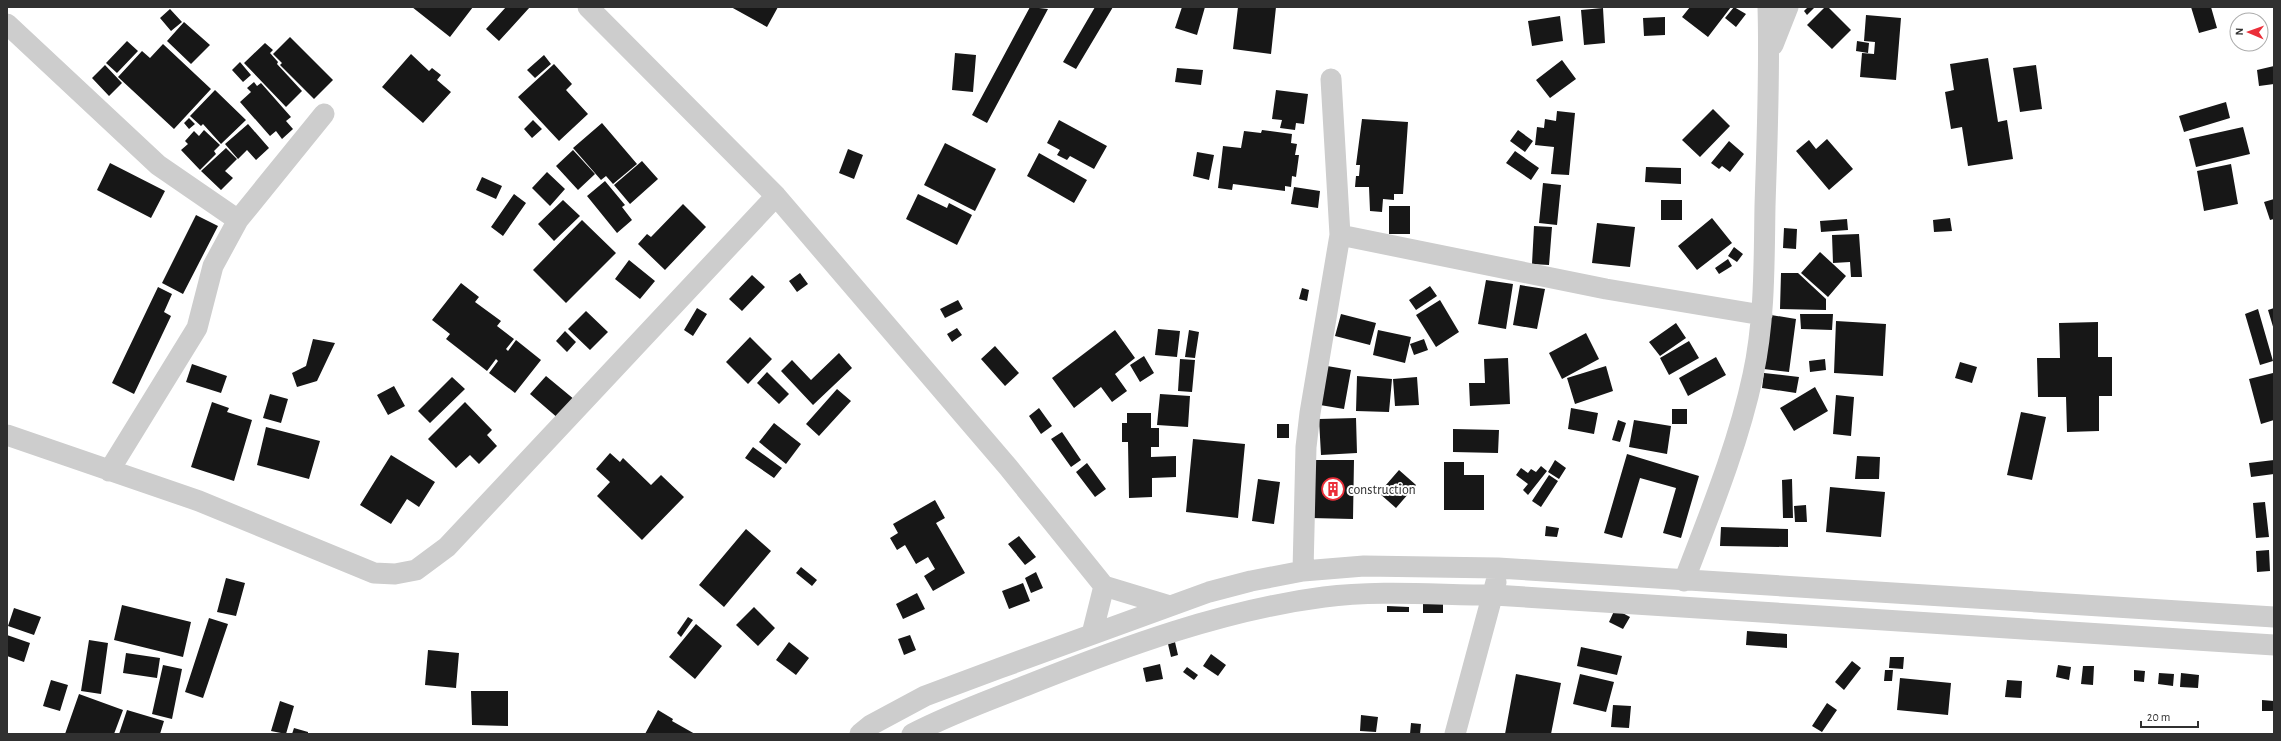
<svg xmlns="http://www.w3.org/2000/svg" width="2281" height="741" viewBox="0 0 2281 741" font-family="'Alegreya Sans',sans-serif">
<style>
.building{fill:#171717}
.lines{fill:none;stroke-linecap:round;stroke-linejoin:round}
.minor{stroke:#cdcdcd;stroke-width:21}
.labels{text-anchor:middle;stroke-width:4;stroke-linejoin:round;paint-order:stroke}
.poi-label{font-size:14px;fill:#303030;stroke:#fff;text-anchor:start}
</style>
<rect width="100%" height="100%" fill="#fff"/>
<path class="building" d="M412 7H473L450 37Z
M506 7H530L499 41 486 29Z
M731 7H778L767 27Z
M1030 7 1048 9 987 123 972 115Z
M1095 7H1113L1076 69 1063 62Z
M1182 7H1205L1197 35 1175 28Z
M1238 7H1276L1271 54 1233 49Z
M1690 7H1731L1708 37 1682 17Z
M1734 7 1746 14 1736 27 1725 18Z
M1808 7H1815L1807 15 1804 11Z
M1825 7H1828L1851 30 1832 49 1807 25Z
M2191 7H2211L2217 28 2199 33Z
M1603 8 1605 43 1584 45 1581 10Z
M170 9 182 22 171 31 160 18Z
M1866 15 1901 18 1896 80 1860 77 1862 53 1874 54 1875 42 1864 41Z
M1560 16 1563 41 1532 46 1528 21Z
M1665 17V35L1644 36 1643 18Z
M184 22 210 45 191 64 167 41Z
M290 37 333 80 314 99 280 65 282 63 273 54Z
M127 41 138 51 117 73 106 63Z
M1857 41 1869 43 1868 53 1856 51Z
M265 43 273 50 270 53 278 62 277 64 302 91 286 107 244 63Z
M163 44 211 89 174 129 118 77 142 51 150 58Z
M955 53 976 55 973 92 952 90Z
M411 54 429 71 432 68 441 75 437 80 451 92 423 123 382 87Z
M544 55 551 64 535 78 527 70Z
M1988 58 1998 122 2007 120 2013 159 1968 166 1962 127 1951 129 1945 92 1954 90 1950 64Z
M1562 60 1576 79 1550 98 1536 80Z
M240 62 251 75 243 82 232 70Z
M554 64 572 84 566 90 588 114 559 141 518 97Z
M105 65 122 83 109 96 92 78Z
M2036 65 2042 109 2020 112 2013 68Z
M2274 66V84L2259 86 2257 70Z
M1177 68 1203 70 1201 85 1175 82Z
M254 82 257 86 261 83 291 117 286 121 293 129 282 139 276 131 270 136 240 102 251 92 247 88Z
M215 90 246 120 221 144 203 124 201 126 190 116Z
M1276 90 1308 94 1304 124 1296 123 1295 130 1280 128 1282 120 1272 119Z
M2226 102 2230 118 2184 132 2179 116Z
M1713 109 1730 126 1700 157 1682 140Z
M1557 111 1575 113 1569 175 1551 174 1554 147 1535 145 1537 127 1544 128 1545 119 1556 121Z
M189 118 195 124 189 129 184 123Z
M1362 119 1408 122 1403 194H1394V200L1383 199 1382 212 1370 211 1369 187H1355L1356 176H1359L1360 165H1356Z
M533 120 542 129 532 138 524 129Z
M1059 120 1107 146 1094 169 1070 156 1067 160 1057 155 1060 150 1047 143Z
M602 123 637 164 613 184 606 176 601 180 573 148Z
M248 124 269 148 256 160 247 150 238 159 225 144Z
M2243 127 2250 154 2196 167 2189 139Z
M204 130 220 145 214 151 216 154 200 170 181 150 188 144 185 141 194 131 199 136Z
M1262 130 1292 134 1291 143 1297 144 1295 155H1299L1296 177 1292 176 1291 187 1285 186V191L1233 184 1232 190 1218 188 1223 146 1241 148 1244 131 1261 133Z
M1518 130 1533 141 1525 152 1510 141Z
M1827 139 1853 169 1829 190 1796 151 1809 140 1816 149Z
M1729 141 1744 154 1730 172 1722 166 1719 169 1711 163Z
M945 143 996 169 975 211 924 185Z
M226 148 237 159 225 171 233 178 221 190 201 171Z
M848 149 863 155 854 179 839 173Z
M573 150 595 174 578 190 556 166Z
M1515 151 1539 168 1531 180 1506 163Z
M1197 152 1214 155 1209 180 1193 176Z
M1039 153 1087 180 1074 203 1027 176Z
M642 161 658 179 630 204 614 185Z
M110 163 165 191 151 218 97 190Z
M2231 164 2238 204 2204 211 2197 171Z
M1646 167 1681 168V184L1645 182Z
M547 172 565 189 550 206 532 188Z
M482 177 502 186 496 199 476 190Z
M605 181 625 205 622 207 632 220 617 233 587 196Z
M1543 183 1561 185 1557 225 1539 223Z
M1294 187 1320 191 1318 208 1291 204Z
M514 194 526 203 503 236 491 227Z
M918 194 947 208 949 203 972 215 957 245 906 219Z
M2274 199V219L2270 220 2264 202Z
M563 200 580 216 554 241 538 224Z
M1661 200H1682V220H1661Z
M683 204 706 227 665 270 638 244 647 234 651 237Z
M1389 206H1410V234H1389Z
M196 215 218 226 183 294 162 283Z
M1712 218 1732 243 1697 270 1678 246Z
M1950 218 1952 231 1934 232 1933 220Z
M1847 219 1848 230 1821 232 1820 221Z
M582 220 616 253 566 303 533 270Z
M1597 223 1635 227 1630 267 1592 263Z
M1534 226 1552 227 1549 265 1532 264Z
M1784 228 1797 229 1796 249 1783 248Z
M1859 234 1862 277H1851L1850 262 1833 263 1832 235Z
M1734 247 1743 254 1737 262 1728 256Z
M1820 252 1846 276 1828 297 1801 273Z
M1728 259 1732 266 1719 274 1715 268Z
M629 260 655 281 640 299 615 279Z
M800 273 808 284 797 292 789 281Z
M1781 273H1798L1826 299V310L1780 309Z
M752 275 765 287 742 311 729 299Z
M1486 280 1513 284 1506 329 1478 324Z
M461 283 479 297 475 302 501 321 497 326 514 339 506 349 508 351 516 340 541 360 515 393 489 373 498 361 496 359 487 371 446 339 450 334 432 320Z
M1520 285 1545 289 1537 329 1513 325Z
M1430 286 1437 296 1416 310 1409 300Z
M158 287 172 294 164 312 171 316 134 394 112 383Z
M1302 288 1309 290 1307 301 1299 299Z
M958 300 963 309 945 318 940 309Z
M1440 300 1459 332 1436 347 1416 315Z
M697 308 707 314 693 336 684 330Z
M2274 308V330L2268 310Z
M2258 309 2273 361 2260 365 2245 314Z
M586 311 608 332 590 350 568 329Z
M1341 314 1376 323 1370 345 1335 336Z
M1800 314H1833L1832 330 1801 329Z
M1771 315 1796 319 1789 372 1764 369Z
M1836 321 1886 324 1883 376 1834 373Z
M2098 322V357H2112V396H2099V431L2067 432 2066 397H2038L2037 358H2060L2059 323Z
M1676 323 1686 338 1660 356 1649 342Z
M957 328 962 335 952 342 947 334Z
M1158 329 1180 331 1177 357 1155 355Z
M1115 330 1135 358 1115 374 1127 391 1112 402 1101 387 1074 408 1052 378Z
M1189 330 1199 332 1195 358 1185 357Z
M1378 330 1411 337 1405 363 1373 355Z
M565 331 576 342 567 352 556 341Z
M1586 333 1599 359 1562 379 1549 353Z
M750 337 772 359 748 384 726 362Z
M313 339 335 343 317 381 297 387 292 373 306 366Z
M1424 339 1428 350 1414 355 1410 344Z
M1689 341 1699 358 1669 375 1660 358Z
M995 346 1019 373 1005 386 981 359Z
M839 353 852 368 813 405 781 371 792 360 811 380Z
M1144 356 1154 373 1140 382 1130 365Z
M1716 357 1726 375 1688 396 1679 378Z
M1508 358 1510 404 1470 406 1469 383H1485L1484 359Z
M1180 359 1195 360 1192 392 1178 391Z
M1825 359 1826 370 1810 372 1809 361Z
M1960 362 1977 367 1972 383 1955 378Z
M192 364 227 376 221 393 186 382Z
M1327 366 1351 370 1344 409 1320 405Z
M1606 366 1613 391 1575 404 1567 378Z
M767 372 789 394 779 404 757 383Z
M1764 373 1799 377 1796 393 1762 388Z
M2273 373 2274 420 2261 424 2249 379Z
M546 376 575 400 559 419 530 394Z
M1357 376 1392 379 1389 412 1356 411Z
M452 377 465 389 430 423 418 411Z
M1417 377 1419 405 1395 406 1393 379Z
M394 386 405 406 388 415 377 395Z
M1815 387 1828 411 1794 431 1780 408Z
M837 389 851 401 819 436 806 424Z
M270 394 288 399 281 423 263 418Z
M1160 394 1190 396 1188 427 1157 425Z
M1836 395 1854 397 1851 436 1833 434Z
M212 402 229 408 227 412 252 420 234 481 191 467Z
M465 402 492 430 487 435 497 446 479 464 470 455 456 468 428 439Z
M1039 408 1052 426 1041 434 1029 416Z
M1571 408 1598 413 1594 434 1568 429Z
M1672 409H1687V424H1672Z
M2021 412 2046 417 2032 480 2007 475Z
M1127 413H1151V428H1159V447H1151V457L1176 456V477L1152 478V497L1129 498 1128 442H1122V423H1127Z
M1356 418 1357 453 1321 455 1319 419Z
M1618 420 1626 423 1620 442 1612 440Z
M1634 420 1671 426 1667 454 1629 447Z
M774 423 801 444 786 464 759 442Z
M1277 424H1289V438H1277Z
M266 427 320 441 309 479 257 465Z
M1453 429 1499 430 1498 453 1453 452Z
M1062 432 1081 460 1071 467 1051 439Z
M1193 439 1245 444 1238 518 1186 512Z
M753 447 782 468 774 478 745 458Z
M610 453 620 462 623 458 651 485 661 475 684 497 642 540 597 496 610 482 596 469Z
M1627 454 1699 476 1681 538 1663 533 1676 488 1640 478 1622 538 1604 533Z
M391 455 435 482 419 507 407 499 391 524 360 505Z
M1857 456 1880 457 1879 479H1855Z
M1312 460H1354L1353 519 1311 518Z
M1555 460 1566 468 1559 479 1548 472Z
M2274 460V474L2251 477 2249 463Z
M1444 462H1464V475H1484V510H1444Z
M1087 463 1106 489 1095 497 1076 472Z
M1541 466 1547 471 1528 495 1523 490 1528 484 1516 475 1521 468 1528 473 1531 469 1536 472Z
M1399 470 1416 485 1396 508 1379 493Z
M1549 475 1558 481 1541 507 1532 501Z
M1258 479 1280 482 1274 524 1252 521Z
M1792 479 1793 518H1783L1782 480Z
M1830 487 1885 492 1881 537 1826 532Z
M935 500 945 518 936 523 965 573 933 591 924 576 935 569 928 557 916 564 905 545 897 550 890 538 898 533 893 524Z
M2265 502 2269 537 2256 538 2253 503Z
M1806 505 1807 522H1795L1794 506Z
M1546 526 1559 528 1557 537 1545 536Z
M1721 527 1788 529V547L1720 546Z
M746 529 771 551 724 607 699 585Z
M1019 536 1036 557 1025 565 1008 544Z
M2269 550 2270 571 2257 572 2256 551Z
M801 567 817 580 812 586 796 573Z
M1036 572 1043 588 1031 593 1025 578Z
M226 578 245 583 236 616 217 612Z
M1023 583 1030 601 1009 609 1002 591Z
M917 593 925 609 903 619 896 604Z
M1423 604H1443V613H1423Z
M122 605 191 622 183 657 114 640Z
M1387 606 1409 607V612H1387Z
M754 607 775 628 758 646 736 625Z
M14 608 41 617 34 635 8 626Z
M1615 609 1630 617 1623 629 1609 622Z
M688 617 693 620 681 637 677 633Z
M209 618 228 624 203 698 185 692Z
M696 624 722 646 695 679 669 657Z
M1747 631 1787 634V648L1746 645Z
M7 635 30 643 24 662 7 656Z
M910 635 916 650 904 655 898 639Z
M89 640 108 643 101 694 81 691Z
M789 642 809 658 796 675 776 660Z
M1175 642 1178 655 1171 657 1168 644Z
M1581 647 1622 656 1617 675 1577 666Z
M428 650 459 653 456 688 425 685Z
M126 653 160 658 157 678 123 673Z
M1211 654 1226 665 1218 676 1203 666Z
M1890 657H1904L1903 669 1889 668Z
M1852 661 1861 668 1844 690 1835 682Z
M1160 664 1163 679 1146 682 1143 668Z
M163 665 182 669 172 719 152 714Z
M2058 665 2071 667 2069 680 2056 677Z
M2083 666H2094L2093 685 2081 684Z
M1187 667 1198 675 1194 680 1183 672Z
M1885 670H1893L1892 681H1884Z
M2134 670 2145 671 2144 682 2134 681Z
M2159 673 2174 674 2173 686 2158 684Z
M2181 673 2199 675 2198 688 2180 687Z
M1516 674 1561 683 1551 734H1505Z
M1580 674 1614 682 1606 712 1573 704Z
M1900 678 1951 683 1948 715 1897 710Z
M51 680 68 685 60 711 43 706Z
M2007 680 2022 681 2021 698 2005 697Z
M471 691H508V726L472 725Z
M79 694 123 710 114 734H65Z
M2262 700 2274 701V711H2262Z
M280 701 294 706 286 734 271 731Z
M1827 703 1837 710 1822 732 1812 726Z
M1613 705 1631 706 1629 728 1611 727Z
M127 710 164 721 160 734H119Z
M658 710 673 719 672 721 695 734H645Z
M1361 715 1378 717 1376 732 1360 731Z
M1411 723 1421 724 1420 734H1410Z
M294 728 308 732V734H292Z"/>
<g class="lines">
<path class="minor" d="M588 7 776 196 1008 467 1104 586 1170 606
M7 24 158 165 238 220 213 266 197 328 109 471
M1773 45 1788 7
M238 220 324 114
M1340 235 1606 289 1762 315
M7 435 199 501 374 573 395 574 416 570 447 547 776 196
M1303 571 1306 447 1310 413 1340 235 1331 79
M1684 581C1710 513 1738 445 1753 375 1765 319 1764 263 1765 206 1767 140 1770 73 1768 7
M1092 634 1104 586
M860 734 871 725 925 696 1000 668 1209 592 1251 581 1303 571 1364 566 1498 568 2274 617
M912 734C950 714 990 700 1030 684 1123 647 1223 610 1324 597 1380 590 1438 595 1494 595L2274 645
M1455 734 1496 582"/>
</g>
<defs>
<g id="building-ring" transform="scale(1.15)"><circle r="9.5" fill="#fff" stroke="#eb2e39" stroke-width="1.5"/><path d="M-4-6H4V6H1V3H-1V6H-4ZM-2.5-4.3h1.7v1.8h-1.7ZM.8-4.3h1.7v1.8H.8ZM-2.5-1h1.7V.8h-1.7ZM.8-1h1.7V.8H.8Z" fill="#eb2e39"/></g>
</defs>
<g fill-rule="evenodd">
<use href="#building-ring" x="1333" y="489"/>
</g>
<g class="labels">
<g class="poi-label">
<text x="1348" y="494">construction</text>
</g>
</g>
<rect width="2281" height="741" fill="none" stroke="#303030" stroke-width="16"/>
<g transform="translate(2249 32) rotate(272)"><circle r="19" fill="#ffffff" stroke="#acacac"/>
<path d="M0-3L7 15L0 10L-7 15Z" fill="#eb2e39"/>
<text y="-6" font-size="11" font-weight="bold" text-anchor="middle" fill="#303030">N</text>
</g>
<path d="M2141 721v6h57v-6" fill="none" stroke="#303030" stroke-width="2"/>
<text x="2147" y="721" font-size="12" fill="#303030" stroke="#ffffff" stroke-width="3" paint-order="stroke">20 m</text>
</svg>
